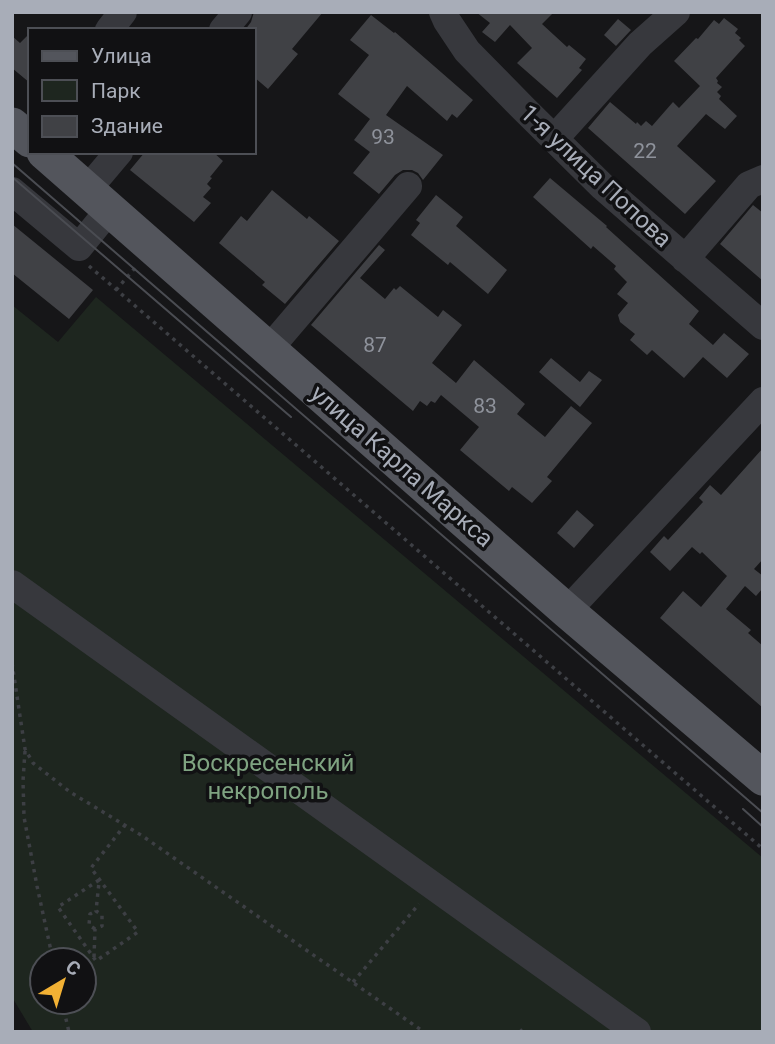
<svg xmlns="http://www.w3.org/2000/svg" width="775" height="1044" viewBox="0 0 775 1044" font-family="Roboto,sans-serif">
<style>
.green{fill:#1e261f;fill-rule:evenodd}
.building{fill:#404145}
.lines{fill:none;stroke-linecap:round;stroke-linejoin:round}
.path{stroke:#3d3f44;stroke-width:3.5;stroke-dasharray:3.5 5;stroke-linecap:butt}
.minor{stroke:#37383d;stroke-width:28}
.major{stroke:#53555c;stroke-width:35}
.tram{stroke:#4a4c52;stroke-width:2}
.labels{text-anchor:middle;stroke-width:7;stroke-linejoin:round;paint-order:stroke}
.number-label{font-size:21px;fill:#8e929b}
.street-label{font-size:24px;fill:#a8adb8;stroke:#111113}
.park-label{font-size:24px;fill:#7fa381;stroke:#111113}
</style>
<rect width="100%" height="100%" fill="#161618"/>
<path class="green" d="M96 297 763 858V1032H33L12 997V305L58 342ZM42 960H84V1002H42Z"/>
<path class="building" d="M254 12H323L292 49 298 54 268 89 254 77V30H245L251 22Z
M476 12H554L542 24 567 47 569 45 586 59 579 68 582 70 557 98 517 63 532 48 510 25 495 42 482 32 490 23Z
M371 15 394 33 395 32 473 100 457 118 452 114 447 121 407 86 386 115 443 155 423 180 418 173 412 170H403L395 175 379 194 353 173 370 152 354 140 370 119 338 94 369 55 350 40Z
M724 18 738 29 735 33 741 38 739 40 745 46 716 78 718 81 717 83 722 87 717 92 721 96 719 99 737 116 725 129 706 114 677 146 716 181 685 214 588 128 610 102 636 124 637 122 641 126 646 121 652 126 673 102 679 108 700 86 674 61 696 38 698 39 714 20 719 24Z
M618 19 631 30 616 46 604 35Z
M30 33V83L12 68V36L20 43Z
M145 152H213L223 161 210 177 212 178 207 184 211 188 203 197 211 203 194 222 130 170Z
M550 178 607 226 606 227 699 311 689 324 713 345 724 333 749 354 727 378 703 357 684 378 652 350 647 355 630 340 635 334 620 322 618 315 628 303 617 294 627 282 614 269 616 266 593 246 591 249 533 197Z
M272 190 307 219 309 216 339 241 285 304 262 285 265 282 219 243 241 216 247 221Z
M436 195 463 217 456 226 507 270 488 294 450 262 448 265 411 235 420 223 416 220Z
M753 205 763 213V281L720 244Z
M12 224 93 290 69 319 12 273Z
M379 245 385 250 360 278 385 299 394 288 396 290 400 286 438 317 443 310 462 325 432 363 456 383 474 360 525 404 517 414 545 437 571 406 592 423 547 477 552 481 532 503 512 487 509 491 460 450 479 427 441 395 435 403 431 401 427 406 420 401 413 411 311 325Z
M551 358 580 382 589 371 602 380 580 407 539 372Z
M763 448V559L754 569 763 576V588L756 596 745 586 726 609 751 630 748 633 763 646V708L660 618 683 591 701 607 727 576 702 552 700 554 692 547 670 571 650 552 664 536 668 540 703 502 699 498 710 485 721 495Z
M577 510 594 525 574 548 557 533Z"/>
<g class="lines">
<path class="path" d="M89 266 763 849
M116 290 135 268
M12 663 25 749 33 763 70 792 141 835 424 1032
M25 751 23 781 24 817 37 886 53 960
M99 880 58 907 96 961 138 932 91 868 125 825
M95 929 89 925 90 914 96 911
M94 957 95 929 102 926V915L96 911 99 882
M353 982 419 904
M62 1002 69 1032
M520 1032 525 1027"/>
<path class="minor" d="M443 12 447 21 467 51 525 110 603 187 763 326
M109 30 123 12
M223 30 238 12
M554 139 640 44 676 12
M87 190 119 152
M12 191 79 247 110 209
M685 259 749 185 763 179
M269 349 408 186
M12 584 637 1032
M567 611 763 401"/>
<path class="major" d="M12 125 30 140
M44 152 567 611 763 778"/>
<path class="tram" d="M12 163 763 813
M12 177 291 417
M743 809 763 827"/>
</g>
<g class="labels">
<g class="number-label">
<text x="383" y="144">93</text>
<text x="645" y="158">22</text>
<text x="375" y="352">87</text>
<text x="485" y="413">83</text>
</g>
<g class="street-label">
<text transform="translate(596 176) rotate(43)" y="8">1-я улица Попова</text>
<text transform="translate(402 466) rotate(41)" y="8">улица Карла Маркса</text>
</g>
<g class="park-label">
<text x="268" y="771">Воскресенский<tspan x="268" dy="28">некрополь</tspan></text>
</g>
</g>
<rect width="775" height="1044" fill="none" stroke="#a8adb8" stroke-width="28"/>
<rect x="28" y="28" width="228" height="126" fill="#111113" stroke="#4d4f55" stroke-width="2"/>
<rect x="42" y="51" width="35" height="10" fill="#53555c" stroke="#4d4f55" stroke-width="2"/>
<text x="91" y="63" font-size="21" fill="#a8adb8">Улица</text>
<rect x="42" y="80" width="35" height="21" fill="#1e261f" stroke="#4d4f55" stroke-width="2"/>
<text x="91" y="98" font-size="21" fill="#a8adb8">Парк</text>
<rect x="42" y="116" width="35" height="21" fill="#404145" stroke="#4d4f55" stroke-width="2"/>
<text x="91" y="133" font-size="21" fill="#a8adb8">Здание</text>
<g transform="translate(63 981) rotate(38)"><circle r="33" fill="#111113" stroke="#4d4f55" stroke-width="2"/>
<path d="M0-5L12 26L0 18L-12 26Z" fill="#f2b134"/>
<text y="-10" font-size="19" font-weight="bold" text-anchor="middle" fill="#a8adb8">С</text>
</g>
</svg>
